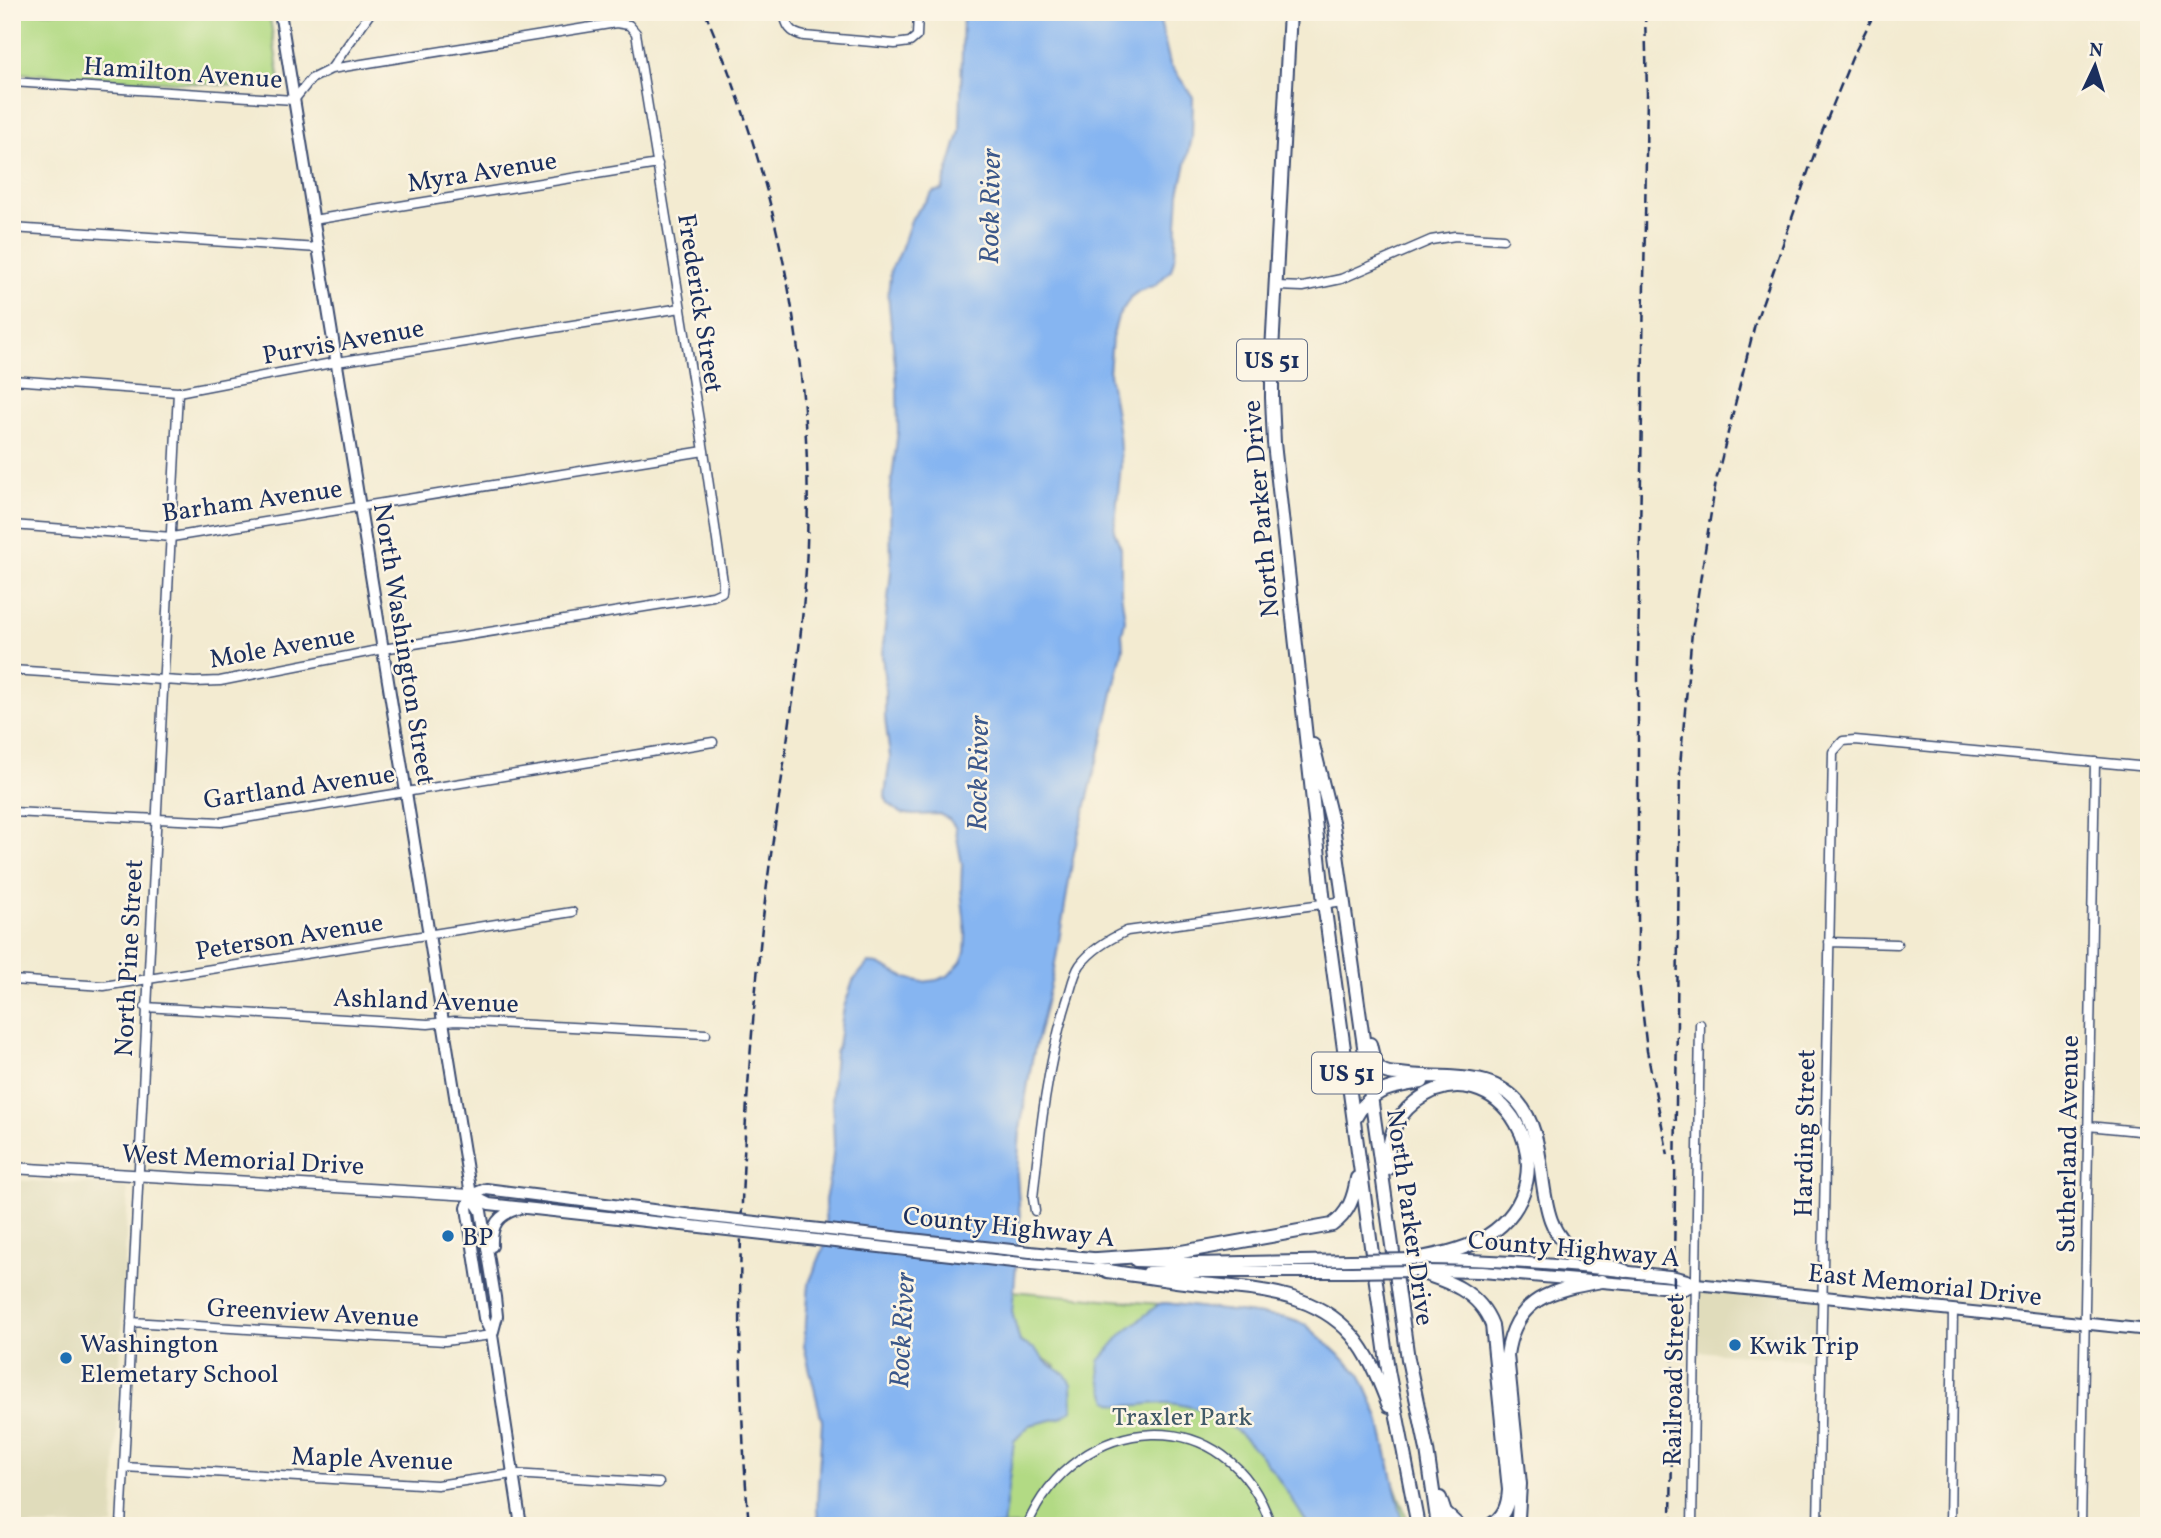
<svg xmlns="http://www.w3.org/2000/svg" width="2161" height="1538" viewBox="0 0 2161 1538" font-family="Vollkorn,serif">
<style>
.built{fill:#e0dcbb}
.green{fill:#b2da84;stroke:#668471;stroke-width:2}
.water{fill:#86b5f1;stroke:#5072a8;stroke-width:2}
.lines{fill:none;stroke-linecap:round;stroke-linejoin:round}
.minor-casing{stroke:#3b4b6f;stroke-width:11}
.tertiary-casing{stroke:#3b4b6f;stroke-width:13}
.secondary-casing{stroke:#3b4b6f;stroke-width:14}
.primary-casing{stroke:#3b4b6f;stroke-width:16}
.minor{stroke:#fff;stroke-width:8}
.tertiary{stroke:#fff;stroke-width:10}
.secondary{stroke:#fff;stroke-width:10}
.primary{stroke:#fff;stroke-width:12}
.rail{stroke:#1b2f5e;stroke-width:2.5;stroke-dasharray:10 5;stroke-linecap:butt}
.secondary-bridge-casing{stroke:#3b4b6f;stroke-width:14;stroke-linecap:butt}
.secondary-bridge{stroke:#fff;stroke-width:10}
.poi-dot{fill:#1f6fb2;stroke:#fcf5e5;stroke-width:2.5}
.labels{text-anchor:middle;stroke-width:5;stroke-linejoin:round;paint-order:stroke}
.shield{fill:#fcf5e5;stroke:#5e6a86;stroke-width:2}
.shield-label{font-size:24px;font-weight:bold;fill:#1b2f5e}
.street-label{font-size:26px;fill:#1b2f5e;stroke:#fcf5e5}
.poi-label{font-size:26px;fill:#1b2f5e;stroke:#fcf5e5;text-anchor:start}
.park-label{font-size:26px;fill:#415a68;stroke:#fcf5e5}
.water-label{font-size:28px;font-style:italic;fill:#3b578a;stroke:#fcf5e5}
</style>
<rect width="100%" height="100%" fill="#fcf5e5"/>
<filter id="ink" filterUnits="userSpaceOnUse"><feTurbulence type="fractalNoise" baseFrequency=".0143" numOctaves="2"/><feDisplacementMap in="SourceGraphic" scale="14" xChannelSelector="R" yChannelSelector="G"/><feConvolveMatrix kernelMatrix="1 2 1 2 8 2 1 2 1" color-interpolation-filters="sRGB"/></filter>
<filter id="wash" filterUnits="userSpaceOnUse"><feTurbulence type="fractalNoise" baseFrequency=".00686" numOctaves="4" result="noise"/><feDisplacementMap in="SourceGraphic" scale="28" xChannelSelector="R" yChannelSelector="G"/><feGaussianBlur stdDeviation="1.57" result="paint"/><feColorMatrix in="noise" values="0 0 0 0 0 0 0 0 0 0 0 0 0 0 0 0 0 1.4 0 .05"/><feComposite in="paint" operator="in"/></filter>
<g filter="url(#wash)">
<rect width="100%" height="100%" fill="#f3ebd1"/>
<path class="built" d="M12 1180 123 1186 128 1190 113 1526H12Z
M1696 1284 1822 1297 1820 1361 1695 1351Z"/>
<path class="green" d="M12 12H269L281 88 12 73Z
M1012 1291 1159 1304 1165 1303 1286 1318 1306 1325 1360 1374 1378 1415 1394 1484 1410 1526H1003L1014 1441 1030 1425 1060 1418 1055 1366 1020 1342 1012 1312Z"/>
<path class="water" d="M963 12H1158L1170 64 1193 97 1192 138 1179 193 1175 256 1171 270 1156 285 1139 291 1131 297 1118 317 1112 338 1109 373 1119 434 1121 465 1114 531 1121 548V592L1125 620 1122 634 1123 648 1102 742 1074 852 1054 970 1032 1060 1020 1130 1017 1175 1020 1221 1012 1312 1020 1342 1035 1349 1048 1364 1065 1374 1071 1384 1072 1410 1060 1418 1030 1425 1014 1441 1003 1526H818L817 1505 822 1421 804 1346 809 1283 826 1242 825 1200 832 1165 834 1144 832 1091 835 1053 838 1046 844 1007 853 981 868 963 878 964 906 978 923 982 937 980 948 976 961 962 965 952 966 935 961 889 962 864 955 827 949 819 939 814 914 815 900 813 888 803 885 796 890 757 885 718V683L882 655 891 571 890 494 898 431 897 385 888 294 891 269 899 255 912 218 933 192 942 190 960 131Z
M1165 1303 1286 1318 1306 1325 1360 1374 1378 1415 1404 1526H1309C1272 1470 1242 1409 1167 1403 1149 1402 1123 1411 1108 1401L1100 1379 1099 1361 1123 1333 1159 1304Z"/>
</g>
<g filter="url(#ink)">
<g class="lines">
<g class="minor-casing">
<path id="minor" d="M784 12C786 26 790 33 804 36L895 44 910 42 917 36 918 12
M331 69 371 12
M12 82 294 100 311 79 331 69 616 23 629 25 636 33 704 451 723 582 722 592 713 596 383 649 220 681 194 682 12 670
M313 220 658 164
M12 228 318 248
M1277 286 1303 287 1341 279 1431 240 1455 236 1503 239
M12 380 178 392 337 362 681 308
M12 525 172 537 704 451
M12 812 221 822 713 742
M1829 942 1897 944
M12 980 104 986 572 912
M145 1007 428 1024 455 1021 706 1034
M2088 1126 2149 1132
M1035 1211 1033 1198C1040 1131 1047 1065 1067 1001 1071 990 1073 975 1080 965 1092 949 1109 939 1127 931L1344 901
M131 1322 445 1341 492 1335
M124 1467 437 1485 513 1474 659 1483
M121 1526 178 392
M1027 1526C1075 1410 1230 1397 1271 1526
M1692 1526 1700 1024
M1818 1526 1833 752 1843 741 1855 740 2149 767
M1950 1526 1953 1310
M2081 1526 2095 762"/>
</g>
<g class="tertiary-casing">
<path id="tertiary" d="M12 1168 471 1195"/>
</g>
<g class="secondary-casing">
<path id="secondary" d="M280 12 471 1195 481 1211 495 1297 497 1316 492 1335
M471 1195 467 1208 484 1318 492 1335 521 1526
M471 1195 486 1189 693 1215
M473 1196 489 1204 691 1226
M492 1246C491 1225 498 1215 517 1209
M1030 1252 1103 1259
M1429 1259C1499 1260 1569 1265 1639 1273 1658 1275 1679 1275 1696 1284L2149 1330
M1136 1261 1195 1263 1351 1260
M1030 1264 1114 1271
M1424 1271 1482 1272 1685 1289 1696 1284
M1148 1272H1351"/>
</g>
<g class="primary-casing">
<path id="primary" d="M1290 12 1272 352V398L1274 443 1324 903 1388 1370 1418 1526
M1313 745 1333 826 1408 1359 1427 1450 1438 1526
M1370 1044C1372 1052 1373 1063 1380 1069 1385 1073 1394 1074 1400 1074 1439 1080 1487 1069 1517 1101 1557 1146 1525 1224 1580 1255 1594 1263 1610 1266 1625 1271
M1354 1120C1370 1089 1390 1087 1422 1082
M1388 1169C1387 1142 1393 1119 1415 1102 1496 1040 1580 1176 1487 1236 1466 1250 1440 1254 1416 1259
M1097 1259 1170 1254 1332 1225C1349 1213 1354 1197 1357 1178
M1107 1271C1136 1275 1164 1280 1192 1283 1248 1289 1312 1289 1352 1335 1370 1356 1379 1381 1389 1406
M1416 1271C1448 1281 1479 1291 1492 1325L1509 1490C1508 1506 1504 1517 1489 1526
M1440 1498 1445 1513 1459 1526
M1515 1526 1518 1518 1520 1484 1507 1355C1515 1297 1552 1290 1602 1281"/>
</g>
<use href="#minor" class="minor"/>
<use href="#tertiary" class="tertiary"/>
<use href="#secondary" class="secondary"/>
<use href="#primary" class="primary"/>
<path class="rail" d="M705 12C781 191 816 374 806 568 799 688 775 807 762 927 741 1126 732 1326 749 1526
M1645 12 1647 93 1638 664V972L1647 1051 1668 1155
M1671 1526 1680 766 1692 632 1716 481 1755 324 1822 132 1852 58 1875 12"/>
<g class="secondary-bridge-casing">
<path id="secondary-bridge" d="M693 1215 1030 1252
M691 1226 1030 1264
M1351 1260 1416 1259
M1351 1272 1416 1271"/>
</g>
<use href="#secondary-bridge" class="secondary-bridge"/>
</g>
</g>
<g class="poi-dot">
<circle cx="448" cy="1236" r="7"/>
<circle cx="1735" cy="1345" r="7"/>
<circle cx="66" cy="1358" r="7"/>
</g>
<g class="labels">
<g class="shield">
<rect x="1237" y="339.5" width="70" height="41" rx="5"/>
<rect x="1312" y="1052.5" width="70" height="41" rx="5"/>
</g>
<g class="shield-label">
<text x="1272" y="368">US 51</text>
<text x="1347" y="1081">US 51</text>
</g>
<g class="street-label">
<text transform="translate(183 72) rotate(4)" y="9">Hamilton Avenue</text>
<text transform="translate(482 171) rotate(-9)" y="9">Myra Avenue</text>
<text transform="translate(701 303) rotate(81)" y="9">Frederick Street</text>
<text transform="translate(343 341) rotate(-10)" y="9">Purvis Avenue</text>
<text transform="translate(252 500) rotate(-8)" y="9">Barham Avenue</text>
<text transform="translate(1260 509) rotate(-95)" y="9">North Parker Drive</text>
<text transform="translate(405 644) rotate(81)" y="9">North Washington Street</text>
<text transform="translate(282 646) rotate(-10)" y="9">Mole Avenue</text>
<text transform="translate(299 786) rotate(-8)" y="9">Gartland Avenue</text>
<text transform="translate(289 936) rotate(-9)" y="9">Peterson Avenue</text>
<text transform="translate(128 958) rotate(-87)" y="9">North Pine Street</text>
<text transform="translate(426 1000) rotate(2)" y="9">Ashland Avenue</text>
<text transform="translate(1804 1133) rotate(-89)" y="9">Harding Street</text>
<text transform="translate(2067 1144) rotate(-89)" y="9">Sutherland Avenue</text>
<text transform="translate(243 1159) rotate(3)" y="9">West Memorial Drive</text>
<text transform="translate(1411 1217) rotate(82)" y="9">North Parker Drive</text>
<text transform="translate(1009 1226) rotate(6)" y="9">County Highway A</text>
<text transform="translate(1574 1248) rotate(5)" y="9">County Highway A</text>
<text transform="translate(1925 1284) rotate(6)" y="9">East Memorial Drive</text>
<text transform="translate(313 1312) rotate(3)" y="9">Greenview Avenue</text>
<text transform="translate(1673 1380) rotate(-89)" y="9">Railroad Street</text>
<text transform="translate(372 1458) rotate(2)" y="9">Maple Avenue</text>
</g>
<g class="poi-label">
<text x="462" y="1245">BP</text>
<text x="80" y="1352">Washington<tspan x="80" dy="30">Elemetary School</tspan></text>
<text x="1749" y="1354">Kwik Trip</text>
</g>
<g class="park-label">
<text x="1182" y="1425">Traxler Park</text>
</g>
<g class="water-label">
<text transform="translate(989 206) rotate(-89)" y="10">Rock River</text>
<text transform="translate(977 773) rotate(-89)" y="10">Rock River</text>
<text transform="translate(901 1330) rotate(-87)" y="10">Rock River</text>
</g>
</g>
<rect width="2161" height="1538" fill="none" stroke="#fcf5e5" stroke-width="42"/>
<g transform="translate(2095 66) rotate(4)" stroke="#fcf5e5" stroke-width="5" paint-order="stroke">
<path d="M0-5L12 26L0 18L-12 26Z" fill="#1b2f5e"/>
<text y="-10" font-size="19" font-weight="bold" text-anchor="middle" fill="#1b2f5e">N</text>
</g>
</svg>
